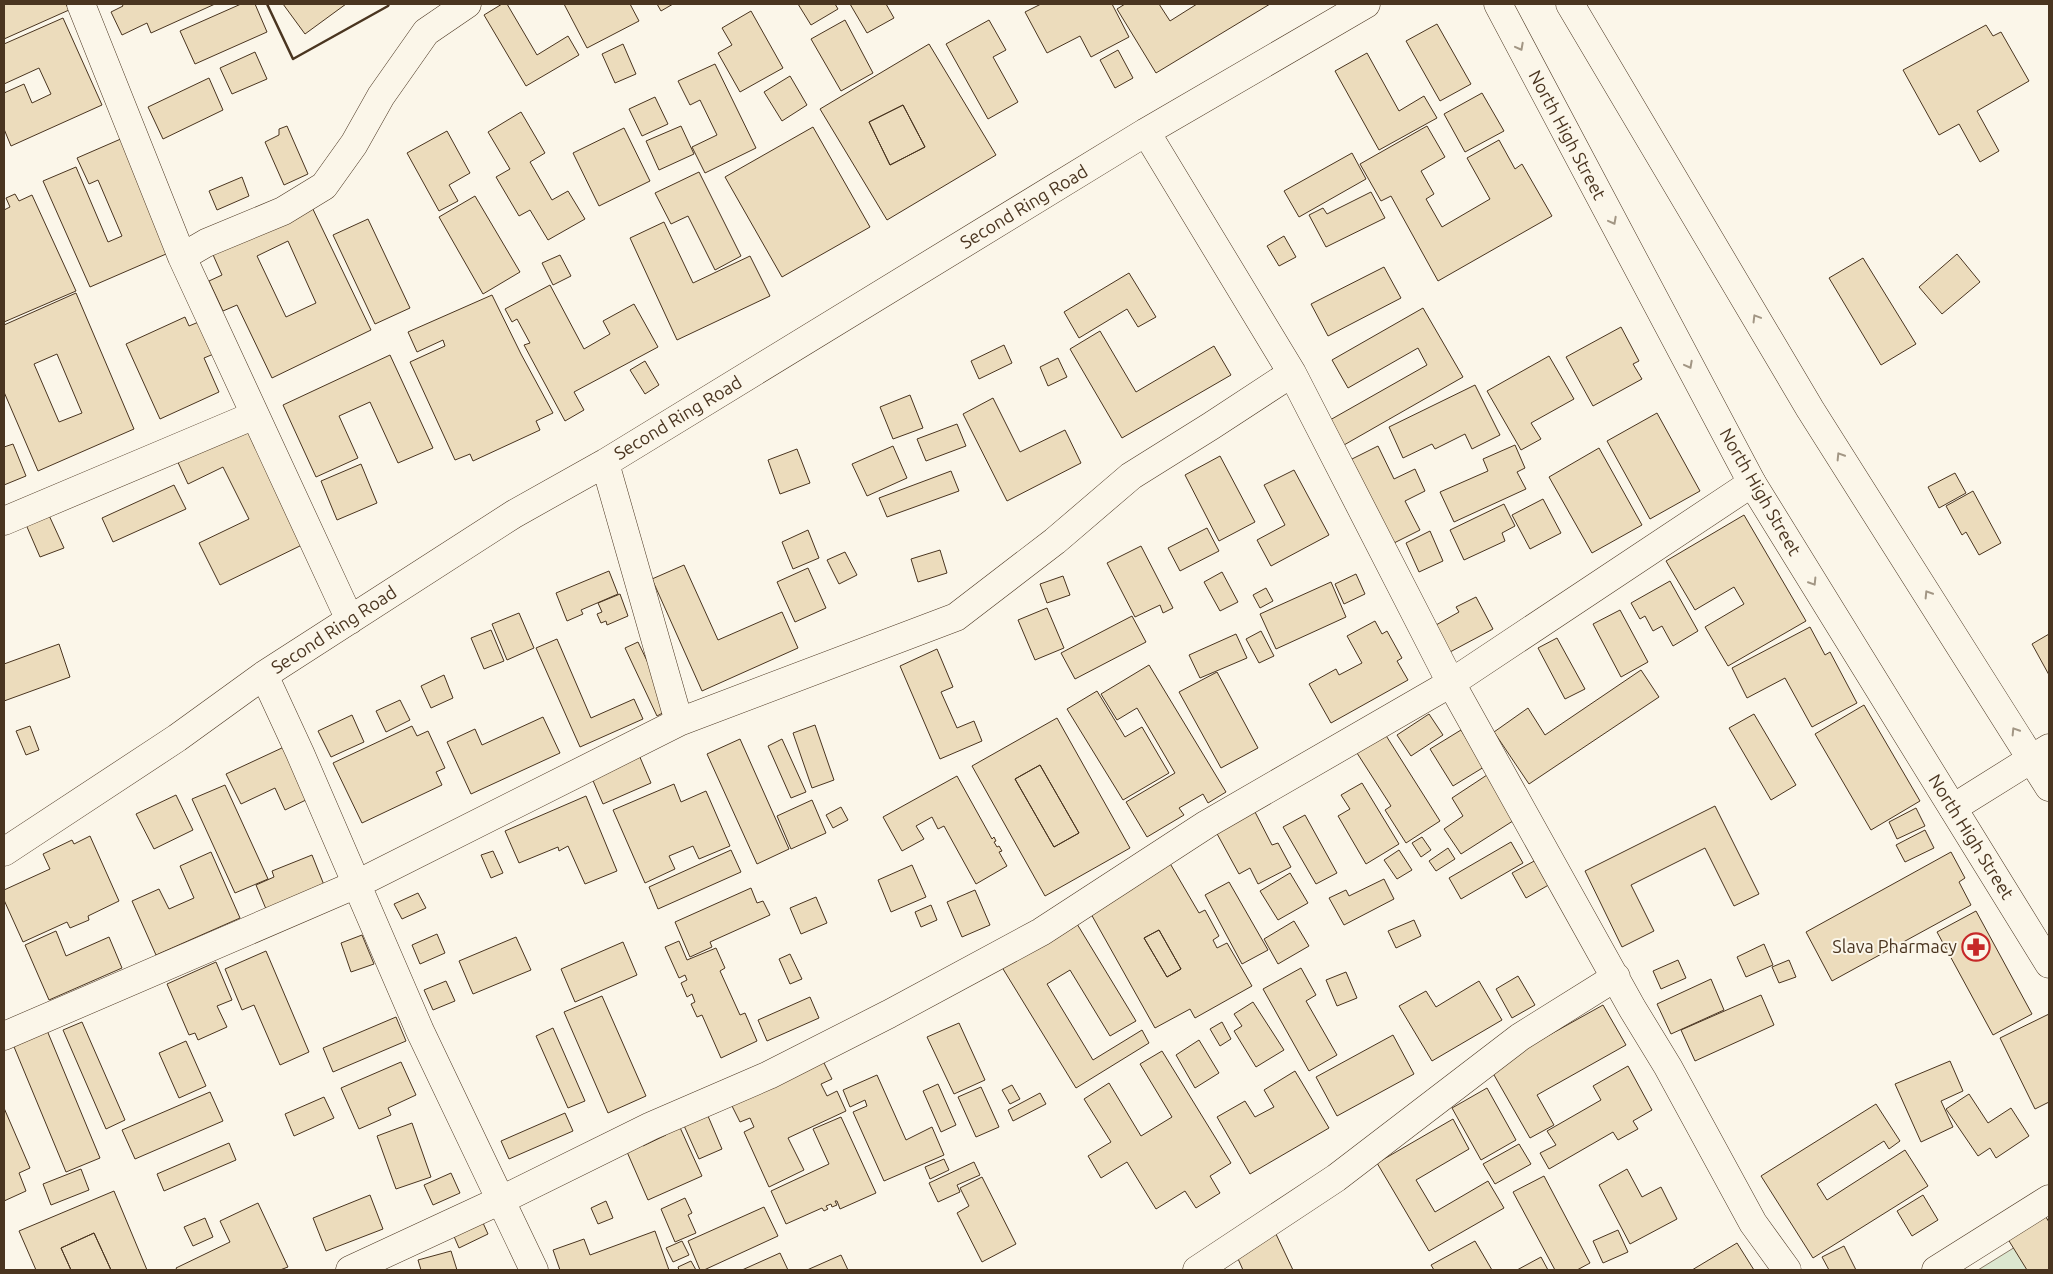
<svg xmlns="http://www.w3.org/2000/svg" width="2053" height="1274" viewBox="0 0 2053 1274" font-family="Ubuntu,sans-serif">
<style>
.green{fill:#dce7d0;stroke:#887966}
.building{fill:#ecdcbc;stroke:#4a3520;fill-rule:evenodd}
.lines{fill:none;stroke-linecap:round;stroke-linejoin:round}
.minor-casing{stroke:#4a3520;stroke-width:29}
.highway-casing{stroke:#4a3520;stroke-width:29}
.minor{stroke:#fbf6e9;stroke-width:28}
.highway{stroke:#fbf6e9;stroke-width:28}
.wall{stroke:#4a3520;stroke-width:2.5}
.oneway{stroke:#a29684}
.labels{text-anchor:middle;stroke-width:4;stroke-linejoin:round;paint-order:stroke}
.street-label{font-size:18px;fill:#4a3520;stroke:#fbf6e9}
.poi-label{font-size:18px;fill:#4a3520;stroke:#fbf6e9;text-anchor:end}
</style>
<rect width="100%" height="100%" fill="#fbf6e9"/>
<path class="green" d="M2049 1226V1270H1978Z"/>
<path class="building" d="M4 4H66L69 10 4 39Z
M122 4H215L151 33 147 23 122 35 111 12 123 6Z
M241 4H255L267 32 195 64 180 31Z
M283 4H346L305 34Z
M502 4H507L537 55 568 36 579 55 526 86 484 15Z
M564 4H630L639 21 587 48Z
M657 4H673L661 11Z
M798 4H835L838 9 811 25Z
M850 4H886L894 18 867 33Z
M1041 4H1112L1129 37 1091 57 1080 36 1047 53 1025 12Z
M1125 4H1159L1170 21 1197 4H1270L1156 73 1117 9Z
M751 11 783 68 740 92 718 53 732 45 722 28Z
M63 18 102 105 11 146 4 129V93L24 84 32 103 51 94 39 68 4 84V44Z
M845 20 873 73 841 91 811 39Z
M989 20 1006 50 993 57 1018 102 988 119 946 44Z
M1437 24 1471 84 1440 101 1406 41Z
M1986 25 1993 36 2001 32 2029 81 1977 111 1999 151 1980 162 1959 124 1939 135 1903 70Z
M623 44 636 74 615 83 602 54Z
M929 44 996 155 887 220 820 109ZM903 105 925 147 890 165 869 122Z
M1118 50 1133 78 1115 88 1100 60Z
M255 52 267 79 232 94 220 68Z
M1367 53 1399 111 1424 96 1437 118 1379 150 1335 71Z
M715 64 756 148 705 173 692 147 717 135 700 100 690 105 678 81Z
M790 76 807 105 782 121 764 92Z
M209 78 223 110 163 139 148 107Z
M1482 93 1504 131 1465 152 1444 114Z
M655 97 668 124 642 136 629 109Z
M903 105 925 147 890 165 869 122Z
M521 112 545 153 530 162 552 200 568 191 585 219 548 240 530 210 519 216 496 177 510 169 488 132Z
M287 126 308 174 284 185 265 142 279 135V129Z
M681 126 694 154 659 170 646 141Z
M1427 126 1445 157 1421 171 1434 194 1426 199 1442 227 1490 199 1467 158 1499 140 1515 169 1522 164 1552 216 1438 281 1391 196 1381 201 1360 164Z
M813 127 870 227 782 277 725 177Z
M624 128 650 181 599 206 573 153Z
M447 131 470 173 449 185 458 201 439 211 407 153Z
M123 138 173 251 90 287 43 181 76 167 108 242 122 236 98 180 89 184 77 158Z
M1352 153 1366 179 1299 217 1284 191Z
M699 172 741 256 715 270 688 216 671 224 655 193Z
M242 177 249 196 217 210 209 191Z
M1371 192 1385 218 1326 247 1309 215 1323 208 1327 214Z
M15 194 19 201 32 195 76 291 4 322V210L10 207 6 198Z
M475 196 520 272 483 294 439 217Z
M309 201 371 330 272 378 237 305 223 311 209 281 222 275 210 248ZM288 241 316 303 286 317 257 256Z
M368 219 410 308 375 324 333 235Z
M664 222 693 283 750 256 770 296 677 340 630 238Z
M1284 236 1296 257 1279 266 1267 246Z
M1957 254 1980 282 1942 314 1919 287Z
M560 255 571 276 553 285 542 263Z
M1863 258 1916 344 1881 365 1829 278Z
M1384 267 1401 298 1328 336 1311 304Z
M1129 273 1156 317 1138 327 1127 309 1079 338 1064 312Z
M550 285 584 349 610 334 603 321 634 304 658 347 574 392 584 410 565 421 524 345 530 343 517 319 512 322 505 309Z
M76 293 134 429 38 471 4 392V325ZM57 354 82 413 59 422 34 364Z
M492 295 521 354 553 413 536 421 540 430 473 461 470 454 455 460 410 362 445 346 443 340 417 352 408 332Z
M1423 308 1463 377 1344 445 1330 420 1427 365 1418 348 1348 388 1332 360Z
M185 317 189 326 201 321 216 353 204 358 219 392 160 419 126 344Z
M1621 327 1639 361 1633 364 1642 379 1593 406 1566 357Z
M1100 331 1136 392 1214 346 1231 375 1122 438 1070 349Z
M1004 345 1012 363 979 379 971 361Z
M390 355 433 448 398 463 370 402 339 416 358 458 316 477 283 405Z
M1549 356 1574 399 1531 423 1541 439 1521 450 1487 391Z
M1058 358 1067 377 1048 386 1040 367Z
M645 361 659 385 645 394 630 370Z
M1475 385 1500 435 1472 449 1465 434 1435 449 1432 444 1403 458 1389 427Z
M910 395 923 428 893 439 880 407Z
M993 398 1020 452 1065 430 1081 463 1007 501 963 414Z
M1657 413 1700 491 1650 519 1607 441Z
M247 421 306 543 220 585 199 543 249 519 223 467 188 484 175 456Z
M957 424 966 446 926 461 917 439Z
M13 444 26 476 4 485V447Z
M1515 445 1525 468 1517 472 1526 489 1454 522 1440 492 1488 471 1483 459Z
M893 446 907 478 867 496 852 464Z
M1378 446 1394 479 1415 469 1425 491 1405 501 1420 530 1392 544 1350 460Z
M1599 448 1642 525 1592 553 1549 477Z
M797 449 810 483 780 494 768 460Z
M1220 456 1255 522 1219 541 1185 475Z
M361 464 377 503 337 520 321 481Z
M1294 470 1329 535 1271 566 1257 540 1285 525 1264 485Z
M951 471 959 491 887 517 879 498Z
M1955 473 1966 493 1939 508 1928 487Z
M174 485 186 509 113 542 102 518Z
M1973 491 2001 543 1979 555 1966 532 1962 535 1946 506Z
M1543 499 1561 533 1530 549 1512 515Z
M1504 504 1515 526 1502 533 1505 541 1464 560 1450 530Z
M47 511 64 548 40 557 24 520Z
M1744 515 1806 621 1728 666 1705 627 1744 604 1734 587 1695 610 1666 561Z
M1207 528 1219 551 1180 571 1168 548Z
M808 530 819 558 793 569 782 542Z
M1430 531 1443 561 1419 572 1406 543Z
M1141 546 1173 608 1163 613 1160 605 1135 617 1107 563Z
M940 550 947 573 918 582 911 559Z
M845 552 857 575 839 584 827 560Z
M684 565 718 640 782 612 798 648 702 691 652 579Z
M808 568 826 608 795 622 777 582Z
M609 571 618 594 581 610 583 614 567 621 556 593Z
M1222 572 1238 602 1220 611 1204 582Z
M1356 574 1365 594 1344 604 1335 584Z
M1063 576 1070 595 1047 603 1040 584Z
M1670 581 1698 631 1673 646 1662 626 1653 631 1645 616 1640 619 1631 603Z
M1331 582 1346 617 1276 649 1260 614Z
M1266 588 1273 601 1260 608 1253 595Z
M620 594 628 616 607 625 606 621 601 623 597 614 602 612 598 603Z
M1476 597 1493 629 1450 652 1436 625 1459 612 1456 607Z
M1047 608 1064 648 1035 660 1018 620Z
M1620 610 1648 662 1621 677 1593 624Z
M519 613 534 648 507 660 492 624Z
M1132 616 1146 642 1075 679 1061 653Z
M1375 621 1382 634 1387 631 1402 658 1397 661 1408 680 1331 723 1309 684 1336 669 1339 675 1362 663 1347 636Z
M1810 627 1825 655 1830 652 1857 703 1812 727 1785 678 1747 698 1732 668Z
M491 630 504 661 484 669 471 638Z
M1261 631 1274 656 1259 663 1246 639Z
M1236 634 1247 658 1200 678 1189 655Z
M2049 634V675L2032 644Z
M1557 638 1585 689 1565 699 1538 648Z
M557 639 591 718 634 699 643 719 580 747 536 648Z
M638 642 670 709 657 716 625 648Z
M59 644 70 677 4 701V664Z
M937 649 953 687 941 692 957 728 974 721 982 741 940 759 900 666Z
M1149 665 1226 792 1208 803 1203 794 1179 808 1184 815 1147 837 1126 802 1175 773 1137 708 1117 720 1101 694Z
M1641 670 1659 697 1529 784 1494 732 1528 708 1545 735Z
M1217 672 1258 748 1221 768 1179 692Z
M444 675 453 698 431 708 421 686Z
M1097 691 1125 737 1142 727 1169 773 1123 800 1067 709Z
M400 700 410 720 386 732 376 711Z
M1864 705 1920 801 1871 830 1815 734Z
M1429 714 1443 735 1411 756 1397 735Z
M1754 714 1796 785 1771 800 1729 728Z
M352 715 364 742 331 757 318 731Z
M543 717 560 753 471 794 447 742 475 729 482 745Z
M1057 718 1130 848 1045 896 972 766ZM1040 765 1079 833 1054 847 1015 779Z
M815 725 834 780 812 788 793 733Z
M30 726 39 750 26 755 16 731Z
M412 726 417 736 428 731 445 768 436 772 442 785 362 823 333 763Z
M1461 730 1484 767 1453 786 1430 749Z
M1385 734 1440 821 1406 843 1385 810 1391 806 1357 753Z
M740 739 789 849 757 864 707 754Z
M782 739 806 792 791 798 768 746Z
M284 747 308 799 285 810 275 788 241 804 226 774Z
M639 755 651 783 603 804 591 776Z
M1040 765 1079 833 1054 847 1015 779Z
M1487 775 1516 819 1461 854 1444 829 1463 816 1452 798Z
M957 776 992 839 994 837 996 841 994 842 997 847 999 846 1002 851 999 852 1007 866 976 884 944 826 938 829 932 817 916 826 924 839 902 851 883 817Z
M1362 783 1399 844 1366 864 1338 816 1350 809 1341 795Z
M674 784 681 802 706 791 730 846 699 859 693 846 669 856 675 869 645 883 613 810Z
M225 785 268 879 235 893 192 799Z
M176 795 193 830 154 849 136 814Z
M586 796 617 871 585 884 568 846 559 851 558 847 519 863 505 831Z
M812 800 826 833 791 849 777 816Z
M1715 806 1759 894 1734 906 1705 848 1631 885 1654 931 1622 947 1585 871Z
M841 807 848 820 833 828 826 815Z
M1916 808 1925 826 1897 839 1889 822Z
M1254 810 1272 845 1278 843 1291 867 1258 884 1250 868 1239 874 1215 830Z
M1305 815 1337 873 1316 884 1283 827Z
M1925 830 1934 848 1905 862 1896 845Z
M90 836 119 901 88 916 89 920 70 928 67 922 23 942 4 900V890L50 869 43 854 72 840 74 844Z
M1422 837 1431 850 1421 857 1412 843Z
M1511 842 1523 863 1461 899 1449 878Z
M1448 848 1455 859 1436 871 1429 861Z
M731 850 741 872 658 909 649 887Z
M1399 850 1412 870 1397 879 1384 860Z
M493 851 503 873 491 878 481 855Z
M211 852 240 918 156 955 132 901 159 889 169 909 194 898 180 866Z
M1951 852 1965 878 1959 882 1971 905 1832 981 1806 932Z
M312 855 324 885 266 909 256 885 274 877 272 871Z
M1538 859 1552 883 1526 898 1512 873Z
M1168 860 1199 913 1205 910 1219 936 1213 940 1217 948 1227 943 1252 986 1195 1018 1190 1009 1155 1028 1086 905ZM1159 930 1181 969 1167 977 1144 938Z
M912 865 926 897 891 912 878 880Z
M1290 873 1308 903 1278 920 1260 891Z
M1384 879 1394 899 1344 925 1329 898 1346 890 1349 896Z
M1229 882 1268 950 1242 964 1205 895Z
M751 888 757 903 763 901 770 915 710 942 712 947 690 957 675 922Z
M975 890 990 925 962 937 947 902Z
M418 893 426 908 402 919 394 904Z
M816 897 827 923 801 934 790 908Z
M931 905 937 920 921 927 915 912Z
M1976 911 2032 1014 1993 1035 1937 932Z
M1074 919 1136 1021 1110 1036 1070 970 1047 984 1093 1060 1142 1030 1149 1043 1076 1088 1000 964Z
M1414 920 1421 936 1396 948 1388 931Z
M1294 921 1309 946 1278 964 1264 939Z
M1159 930 1181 969 1167 977 1144 938Z
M56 931 66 956 109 937 122 968 49 1000 25 945Z
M437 934 445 953 420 964 412 945Z
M362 935 374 964 351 972 341 943Z
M516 937 531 970 473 994 459 961Z
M679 941 687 960 716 948 725 968 720 971 740 1015 745 1013 757 1041 721 1058 702 1015 697 1017 691 1004 695 1002 692 994 687 997 681 983 687 980 685 975 679 978 665 947Z
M623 942 637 975 575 1002 561 969Z
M1764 944 1773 965 1746 977 1737 957Z
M266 951 309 1052 280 1065 254 1005 242 1010 225 969Z
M790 954 802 979 790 984 779 959Z
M1678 960 1686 978 1661 989 1653 971Z
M1789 960 1796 977 1779 983 1772 967Z
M216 962 232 1000 217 1006 227 1027 198 1040 195 1033 189 1035 167 984Z
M1301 968 1316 995 1306 1001 1337 1055 1309 1071 1263 989Z
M1346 972 1357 998 1337 1006 1326 980Z
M1518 976 1535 1005 1512 1018 1496 989Z
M1711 979 1724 1010 1671 1034 1657 1004Z
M446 981 455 1001 433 1010 424 990Z
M1479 981 1502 1020 1432 1061 1399 1006 1426 991 1436 1007Z
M1761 995 1774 1025 1695 1061 1681 1030Z
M602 996 646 1096 608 1113 564 1012Z
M810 997 819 1018 767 1041 758 1020Z
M1253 1002 1284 1050 1256 1067 1234 1031 1242 1026 1234 1014Z
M1603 1005 1626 1045 1537 1095 1554 1125 1530 1138 1490 1068Z
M2049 1014V1102L2035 1109 2000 1038Z
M396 1017 406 1041 333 1072 323 1048Z
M82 1022 125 1120 106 1129 63 1030Z
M1222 1022 1231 1039 1220 1046 1210 1029Z
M959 1023 985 1080 954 1094 927 1037Z
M46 1028 100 1158 66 1172 12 1042Z
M553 1028 585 1101 568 1108 536 1036Z
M1393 1035 1414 1074 1337 1116 1316 1077Z
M1199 1040 1219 1073 1195 1088 1176 1055Z
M186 1041 206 1086 179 1098 159 1053Z
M1162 1051 1231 1163 1210 1176 1220 1193 1196 1208 1185 1191 1156 1209 1127 1162 1101 1178 1088 1156 1111 1142 1084 1099 1109 1083 1141 1136 1172 1117 1140 1064Z
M823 1061 832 1079 821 1084 827 1096 837 1091 846 1111 788 1138 804 1170 769 1187 744 1132 754 1127 750 1118 740 1122 731 1104Z
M1950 1061 1963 1091 1941 1101 1953 1127 1921 1142 1895 1084Z
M401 1062 416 1095 388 1108 391 1115 359 1129 341 1088Z
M1628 1066 1652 1110 1633 1121 1638 1129 1618 1140 1613 1132 1549 1169 1540 1153 1556 1145 1547 1131 1601 1100 1593 1086Z
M1295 1071 1329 1128 1250 1174 1217 1117 1245 1101 1255 1117 1274 1107 1264 1090Z
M877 1075 906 1140 932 1127 944 1155 884 1181 853 1112 867 1106 865 1100 850 1107 843 1090Z
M938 1084 956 1125 941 1132 923 1091Z
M1012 1085 1020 1099 1010 1104 1002 1090Z
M981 1087 999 1127 976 1137 958 1097Z
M1487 1088 1516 1140 1481 1160 1452 1108Z
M210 1092 223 1121 135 1159 122 1130Z
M1040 1093 1046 1104 1013 1121 1008 1110Z
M1969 1094 1988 1123 2011 1108 2029 1136 1996 1158 1990 1148 1978 1156 1946 1109Z
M324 1097 334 1118 294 1136 285 1114Z
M1876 1104 1900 1141 1889 1149 1884 1141 1817 1184 1827 1200 1905 1150 1928 1186 1813 1258 1761 1176Z
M4 1108 30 1168 19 1173 26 1191 4 1201Z
M705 1109 722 1149 699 1159 681 1119Z
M565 1113 573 1131 509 1159 501 1141Z
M841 1117 876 1193 840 1209 837 1201H835L837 1205 832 1207 831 1204 826 1206 828 1209 824 1211 822 1208 786 1224 771 1191 829 1164 813 1129Z
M1453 1119 1469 1149 1416 1180 1435 1212 1488 1181 1504 1208 1429 1251 1377 1163Z
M677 1121 702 1176 648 1200 624 1145 640 1138 643 1146 666 1135 663 1128Z
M412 1123 431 1177 396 1189 377 1136Z
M229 1143 236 1160 164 1191 157 1174Z
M1519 1144 1531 1164 1495 1184 1483 1164Z
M944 1159 949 1170 930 1179 925 1167Z
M974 1162 980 1175 957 1185 960 1192 938 1202 929 1183Z
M81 1169 89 1190 51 1205 43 1184Z
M1627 1169 1642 1197 1661 1187 1677 1219 1630 1244 1599 1185Z
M451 1173 460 1193 433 1205 424 1185Z
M1544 1176 1590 1263 1577 1270H1555L1513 1192Z
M982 1177 1016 1244 982 1262 957 1213 969 1206 960 1188Z
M114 1191 147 1270H111L94 1233 61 1248 71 1270H36L19 1231Z
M370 1195 383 1229 326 1251 313 1218Z
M1923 1195 1938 1220 1912 1236 1897 1211Z
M685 1198 692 1213 688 1215 696 1233 675 1242 661 1209Z
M606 1201 613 1218 598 1224 591 1208Z
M258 1203 288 1267 280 1270H177L176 1268 230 1242 220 1221Z
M764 1207 778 1236 704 1270H700L688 1241Z
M479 1214 488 1234 459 1248 450 1227Z
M2044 1214 2049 1222V1270H2027L2006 1236Z
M205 1218 213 1237 193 1246 184 1227Z
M1618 1230 1628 1252 1603 1263 1593 1241Z
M655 1231 669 1270H560L553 1250 584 1239 590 1255Z
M1275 1232 1293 1270H1243L1235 1252Z
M94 1233 111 1270H71L61 1248Z
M682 1241 689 1255 673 1262 666 1248Z
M1475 1241 1492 1270H1434L1431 1265Z
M1737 1243 1754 1270H1692Z
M1844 1246 1856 1270H1829L1822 1257Z
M451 1251 457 1270H421L418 1260Z
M780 1253 788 1270H742Z
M841 1255 848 1270H807Z
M1541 1257 1548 1270H1517Z
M691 1261 696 1270H679L678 1267Z"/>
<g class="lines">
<g class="minor-casing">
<path id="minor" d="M81 4 182 257 350 620
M1146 132 1292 373 1451 683 1632 1008 1668 1067 1753 1223 1787 1270
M182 257 206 243 283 211 324 186 354 144 381 96 426 32 467 4
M605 463 679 722
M4 521 255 415
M264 675 300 753 420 1031 534 1270
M1953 808 2049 748
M4 852 177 738 264 675 514 514 605 463 1146 132 1366 4
M4 1036 357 884 679 722 956 617 1055 541 1131 476 1211 426 1292 373
M350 1270 501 1200 651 1126 769 1075 889 1014 1041 932 1207 824 1451 683 1752 483
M1197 1270 1336 1178 1520 1037 1616 977
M1936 1270 2049 1199"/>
</g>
<g class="highway-casing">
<path id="highway" d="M1498 4 1752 483 2049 964
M1570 4 1810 409 2049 787"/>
</g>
<use href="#minor" class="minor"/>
<use href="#highway" class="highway"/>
<path class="wall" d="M267 4 293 59 388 6 389 4"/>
</g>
<defs><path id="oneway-chevron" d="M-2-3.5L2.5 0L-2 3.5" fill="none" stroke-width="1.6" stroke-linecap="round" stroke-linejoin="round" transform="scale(1.25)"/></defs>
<g class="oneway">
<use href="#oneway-chevron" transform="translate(1520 47) rotate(62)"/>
<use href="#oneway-chevron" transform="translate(1613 221) rotate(62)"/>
<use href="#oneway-chevron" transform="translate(1756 318) rotate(-121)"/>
<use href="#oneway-chevron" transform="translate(1689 365) rotate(62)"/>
<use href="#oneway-chevron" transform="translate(1840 456) rotate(-122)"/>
<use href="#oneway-chevron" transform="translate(1813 582) rotate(58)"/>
<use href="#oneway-chevron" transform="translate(1928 594) rotate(-122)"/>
<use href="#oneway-chevron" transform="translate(2015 731) rotate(-122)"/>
</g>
<defs>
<g id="pharmacy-ring" transform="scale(1.4375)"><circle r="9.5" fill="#fbf6e9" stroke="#c62828" stroke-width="1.5"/><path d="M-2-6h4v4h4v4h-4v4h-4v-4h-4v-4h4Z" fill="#c62828"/></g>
</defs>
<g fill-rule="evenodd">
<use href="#pharmacy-ring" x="1976" y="947"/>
</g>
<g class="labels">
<g class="street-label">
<text transform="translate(1567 135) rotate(62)" y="6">North High Street</text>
<text transform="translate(1024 207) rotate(-31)" y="6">Second Ring Road</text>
<text transform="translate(678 418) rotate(-31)" y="6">Second Ring Road</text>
<text transform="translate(1760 492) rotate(60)" y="6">North High Street</text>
<text transform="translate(334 630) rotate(-33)" y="6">Second Ring Road</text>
<text transform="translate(1971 837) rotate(58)" y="6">North High Street</text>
</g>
<g class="poi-label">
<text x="1957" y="953">Slava Pharmacy</text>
</g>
</g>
<rect width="2053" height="1274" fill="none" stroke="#4a3520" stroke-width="10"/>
</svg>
